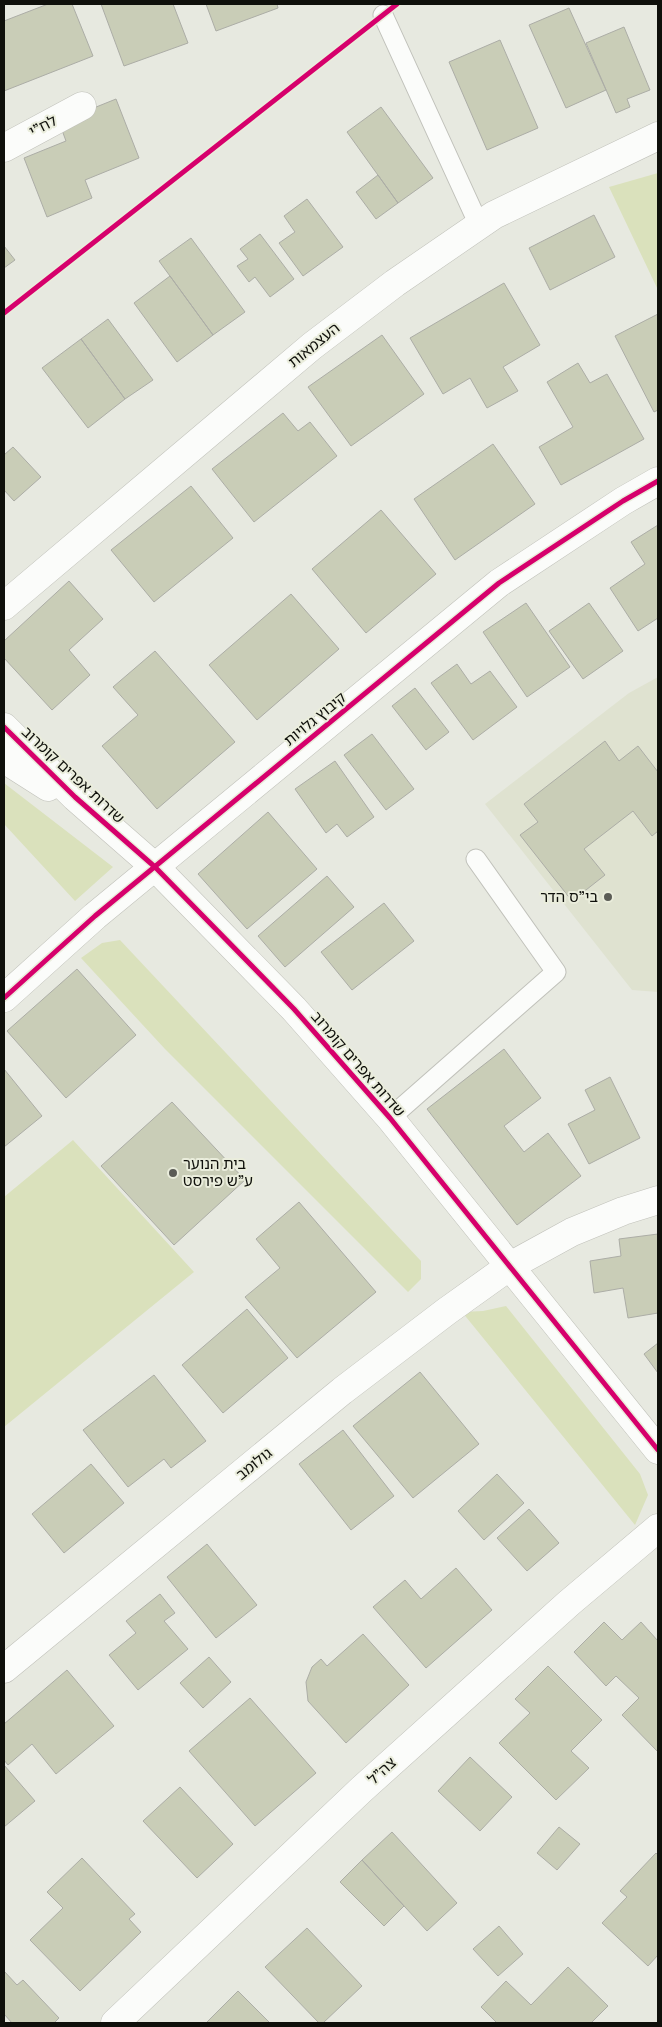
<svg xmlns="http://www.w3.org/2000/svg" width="662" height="2027" viewBox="0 0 662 2027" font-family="'Space Grotesk','Noto Sans Hebrew',sans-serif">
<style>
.built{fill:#dfe2d0}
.green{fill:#dae1bc}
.building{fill:#c9cdb7;stroke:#acada6}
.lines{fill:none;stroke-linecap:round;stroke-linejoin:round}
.lane-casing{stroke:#c0c1ba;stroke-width:21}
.street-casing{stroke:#c0c1ba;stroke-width:29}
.secondary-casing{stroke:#c0c1ba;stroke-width:29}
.lane{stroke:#fbfcfa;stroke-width:19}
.street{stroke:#fbfcfa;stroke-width:28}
.secondary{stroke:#fbfcfa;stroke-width:28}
.cycleway-casing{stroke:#eaeddc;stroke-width:8}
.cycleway{stroke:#d6006c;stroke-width:5}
.poi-dot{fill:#5b5c56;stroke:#eaeddc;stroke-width:2}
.labels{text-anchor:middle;stroke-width:4;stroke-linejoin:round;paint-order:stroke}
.street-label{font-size:15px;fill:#0f100b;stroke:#eaeddc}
.poi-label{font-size:15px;fill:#0f100b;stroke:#eaeddc;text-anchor:end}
</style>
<rect width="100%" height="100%" fill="#e7e9e0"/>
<path class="built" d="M658 677V992L632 990 485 804 629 693Z"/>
<path class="green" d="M658 173V290L609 187Z
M4 783 113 867 75 901 4 824Z
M120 940 421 1261V1279L408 1292 165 1049 81 958 102 943Z
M73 1140 194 1272 4 1427V1197Z
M506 1306 640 1474 648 1495 635 1525 462 1312 483 1311Z"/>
<path class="building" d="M48 4H72L93 56 4 91V21Z
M101 4H173L188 43 124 66Z
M206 4H277L278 8 216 31Z
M569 8 606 90 566 108 529 25Z
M624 27 650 90 627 99 630 107 616 113 586 43Z
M500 40 538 128 487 150 449 62Z
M116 99 139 158 85 180 92 198 47 217 24 158 66 141 59 122Z
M381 107 433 178 398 203 347 132Z
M378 175 398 203 376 219 356 192Z
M307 199 343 247 303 276 279 243 295 232 284 216Z
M594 215 615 257 550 290 529 248Z
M260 234 294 279 270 297 255 277 249 282 237 266 248 259 240 249Z
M191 238 245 312 213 335 159 261Z
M4 246 15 260 4 268Z
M170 276 213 335 177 362 134 303Z
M504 283 540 345 503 367 518 391 487 408 470 378 443 394 410 338Z
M658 314V410L654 412 615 336Z
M108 319 153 380 125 399 81 339Z
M382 335 424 394 351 446 308 387Z
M81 339 125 399 88 428 42 368Z
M578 363 590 383 607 374 644 439 561 485 539 447 573 427 547 382Z
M283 413 298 431 310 422 337 456 254 522 212 469Z
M493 444 535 504 455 560 414 499Z
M13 447 41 477 14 501 4 490V455Z
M191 486 233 538 154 602 111 550Z
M381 510 436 574 366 633 312 569Z
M658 525V618L638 631 610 588 645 564 631 542Z
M69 581 103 619 69 650 90 675 52 710 4 658V641Z
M291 594 339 649 257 720 209 665Z
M526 603 570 667 527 697 483 632Z
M589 603 623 651 583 679 549 631Z
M155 651 235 742 157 809 102 746 138 715 113 687Z
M457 664 471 684 490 671 517 707 473 740 431 683Z
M415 688 449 732 426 750 392 706Z
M372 734 414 789 386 810 344 755Z
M605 741 619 761 638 746 658 772V831L652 836 633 811 584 849 605 875 572 901 520 835 538 822 524 804Z
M335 761 374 817 347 837 337 824 326 833 295 789Z
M268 812 317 869 247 929 198 874Z
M327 876 354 907 285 967 258 936Z
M384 903 414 941 352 990 321 952Z
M77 969 136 1035 66 1098 7 1031Z
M504 1049 541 1098 504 1126 524 1152 548 1133 581 1176 517 1225 427 1109Z
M4 1069 42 1116 4 1147Z
M610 1077 640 1138 589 1164 568 1124 595 1110 585 1090Z
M172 1102 245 1180 174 1245 101 1166Z
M299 1202 376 1292 297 1358 245 1297 280 1268 256 1239Z
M658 1234V1313L628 1318 623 1288 594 1293 590 1261 621 1256 619 1239Z
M247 1309 288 1358 223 1413 182 1365Z
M658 1343V1373L644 1354Z
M420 1372 479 1444 413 1498 353 1426Z
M154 1375 206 1441 171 1468 164 1459 128 1487 83 1430Z
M343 1430 394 1496 351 1530 299 1464Z
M91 1464 124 1503 64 1553 32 1514Z
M497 1474 524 1503 484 1540 458 1511Z
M529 1509 559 1543 527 1571 497 1538Z
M207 1544 257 1605 216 1638 167 1577Z
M456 1568 492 1610 426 1668 373 1607 405 1580 421 1599Z
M160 1594 175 1613 164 1621 188 1649 138 1690 109 1655 136 1633 126 1621Z
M604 1622 622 1640 641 1622 658 1641V1752L622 1715 639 1698 616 1676 606 1686 574 1652Z
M363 1634 409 1685 346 1743 308 1701 306 1682 312 1667 321 1659 327 1666Z
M209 1657 231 1682 203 1708 180 1683Z
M548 1666 602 1720 571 1751 589 1768 556 1800 499 1743 530 1713 515 1699Z
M67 1670 114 1726 56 1774 32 1744 8 1765 4 1760V1724Z
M250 1698 316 1773 255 1826 189 1751Z
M470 1757 512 1797 480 1831 438 1791Z
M4 1765 35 1801 4 1827Z
M180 1787 233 1844 197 1878 143 1821Z
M559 1827 580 1844 557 1870 537 1853Z
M392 1832 457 1903 427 1931 362 1860Z
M656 1853 658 1855V1955L648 1966 602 1923 627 1897 620 1891Z
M82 1858 135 1914 129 1919 141 1932 80 1991 30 1940 63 1908 47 1892Z
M362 1860 404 1906 384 1926 340 1882Z
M499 1926 523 1954 498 1976 473 1949Z
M307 1928 362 1986 323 2023H319L265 1967Z
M568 1967 608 2006 591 2023H497L481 2007 506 1981 531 2005Z
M4 1971 17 1985 23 1980 59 2018 54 2023H12L4 2014Z
M238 1991 270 2023H206Z"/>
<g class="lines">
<g class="lane-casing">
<path id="lane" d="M383 15 479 225
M390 1118 556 972 476 859"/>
</g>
<g class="street-casing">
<path id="street" d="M4 148 82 106
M4 606 312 346 395 283 494 215 658 136
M4 998 95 916 499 583 623 501 658 481
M4 1669 342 1391 447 1311 510 1266 572 1232 623 1211 658 1200
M115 2023 362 1789 569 1603 658 1528"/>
</g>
<g class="secondary-casing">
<path id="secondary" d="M4 727 75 797 155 867 294 1009 390 1118 658 1450
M4 759 48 787"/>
</g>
<use href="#lane" class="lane"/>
<use href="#street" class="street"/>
<use href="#secondary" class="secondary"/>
<g class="cycleway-casing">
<path id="cycleway" d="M4 313 397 4
M4 727 75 797 155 867 294 1009 390 1118 658 1450
M4 998 95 916 499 583 623 501 658 481"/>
</g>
<use href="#cycleway" class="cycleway"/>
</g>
<g class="poi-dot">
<circle cx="608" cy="897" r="5"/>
<circle cx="173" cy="1173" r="5"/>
</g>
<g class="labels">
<g class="street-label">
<text transform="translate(43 126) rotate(-27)" y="5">לח"י</text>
<text transform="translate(314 345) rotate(-39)" y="5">העצמאות</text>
<text transform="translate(315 719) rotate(-39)" y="5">קיבוץ גלויות</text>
<text transform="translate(73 775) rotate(43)" y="5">שדרות אפרים קומרוב</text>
<text transform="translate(358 1064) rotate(49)" y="5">שדרות אפרים קומרוב</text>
<text transform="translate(254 1464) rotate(-39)" y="5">גולומב</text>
<text transform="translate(382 1771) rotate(-42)" y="5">צה"ל</text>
</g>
<g class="poi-label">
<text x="598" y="902">בי"ס הדר</text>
<text x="183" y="1169" text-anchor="start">בית הנוער<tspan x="183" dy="17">ע"ש פירסט</tspan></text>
</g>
</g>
<rect width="662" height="2027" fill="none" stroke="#0f100b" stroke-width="10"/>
</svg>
